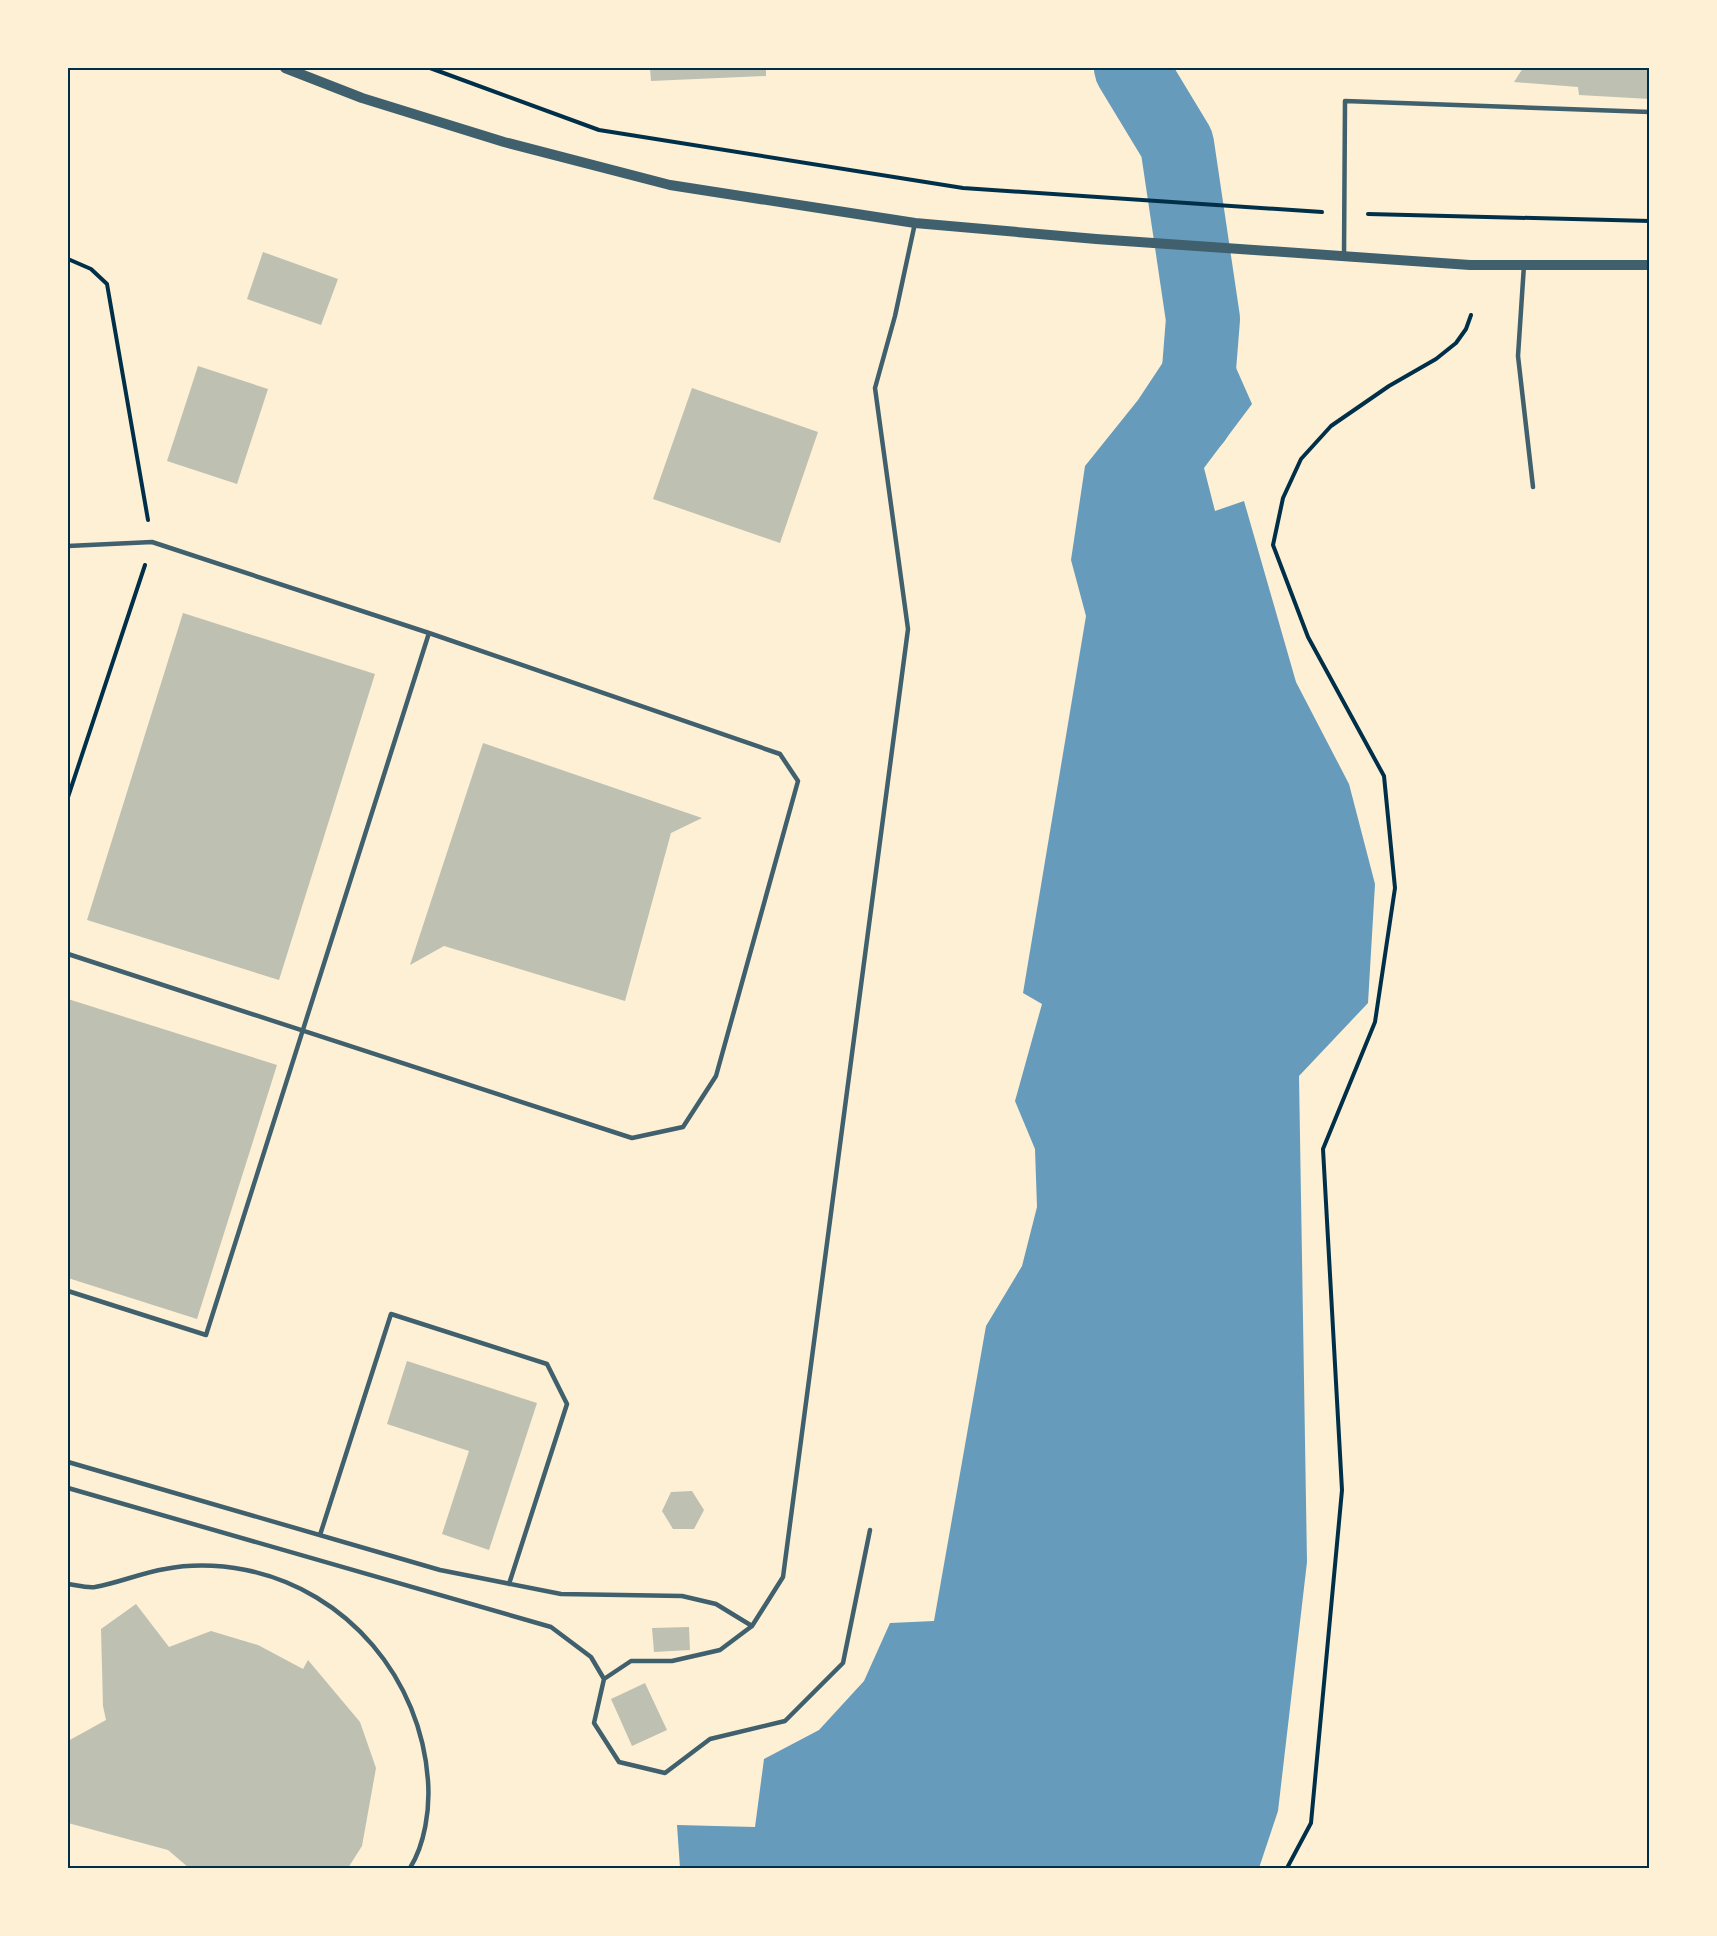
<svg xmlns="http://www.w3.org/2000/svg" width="1717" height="1936" viewBox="0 0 1717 1936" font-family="Montserrat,sans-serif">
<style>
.water{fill:#669bbc}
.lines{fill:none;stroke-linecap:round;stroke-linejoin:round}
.river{stroke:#669bbc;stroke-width:74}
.building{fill:#bec0b2}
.path{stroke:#003049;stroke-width:4}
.service{stroke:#3f606c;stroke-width:4.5}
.tertiary{stroke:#3f606c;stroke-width:10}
.neatline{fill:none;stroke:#003049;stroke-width:2}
</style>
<rect width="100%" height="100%" fill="#fdf0d5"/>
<path class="water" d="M1203 319 1218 327 1252 404 1204 468 1215 511 1244 501 1296 682 1349 784 1375 884 1368 1003 1299 1076 1307 1562 1278 1811 1259 1868H680L677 1825 755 1827 764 1759 819 1730 864 1681 890 1623 934 1621 986 1326 1022 1266 1037 1207 1035 1149 1015 1101 1042 1004 1023 993 1086 616 1071 560 1085 466 1138 400 1187 326Z"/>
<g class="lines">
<path class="river" d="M1131 68 1177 144 1203 319 1195 419"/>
</g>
<path class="building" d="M650 68H766V76L651 81Z
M1523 68H1650V99L1579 95 1578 87 1514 82Z
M263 252 338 279 321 325 247 299Z
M198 366 268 389 237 484 167 461Z
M692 388 818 432 780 543 653 499Z
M183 613 375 674 279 980 87 920Z
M483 743 702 818 671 833 625 1001 444 946 410 965Z
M68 999 277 1065 197 1319 68 1278Z
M407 1361 537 1403 489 1550 442 1534 469 1451 387 1424Z
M692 1491 704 1510 694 1529H673L662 1511 671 1492Z
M136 1604 169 1647 211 1631 258 1645 303 1669 308 1660 360 1722 376 1768 362 1846 348 1868H189L168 1850 68 1823V1741L106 1720 103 1706 101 1629Z
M689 1627 690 1650 654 1652 652 1628Z
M645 1683 667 1730 632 1746 611 1699Z"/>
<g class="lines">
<path class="path" d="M430 68 599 130 963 188 1322 212
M1368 214 1650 221
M68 259 91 269 107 284 148 520
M68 797 145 565
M1287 1868 1311 1823 1342 1490 1323 1149 1375 1022 1395 888 1384 776 1308 637 1273 545 1283 498 1301 459 1331 426 1389 386 1436 359 1456 343 1466 329 1471 315"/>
<path class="service" d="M1344 255 1345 101 1650 112
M1524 265 1518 356 1533 487
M68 546 152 542 429 633 780 754 798 781 716 1076 683 1127 632 1138 68 954
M68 1291 206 1335 429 633
M68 1462 440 1570 561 1594 682 1596 716 1604 752 1626
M68 1488 551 1627 591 1657 604 1679
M870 1530 843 1663 785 1721 710 1739 665 1773 619 1762 594 1723 604 1679 631 1661H672L720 1650 752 1626 783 1577 908 629 875 388 895 316 915 223
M320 1535 391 1314 547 1364 567 1404 509 1584
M68 1584C76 1585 86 1588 95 1587 118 1583 141 1573 165 1569 191 1564 220 1565 246 1570 348 1591 421 1679 428 1781 430 1809 425 1844 410 1868"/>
<path class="tertiary" d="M285 68 362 98 504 142 670 185 915 223 1096 239 1470 265H1650"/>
</g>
<rect width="1717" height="1936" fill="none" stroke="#fdf0d5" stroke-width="138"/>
<rect x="69" y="69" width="1579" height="1798" class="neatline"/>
</svg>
